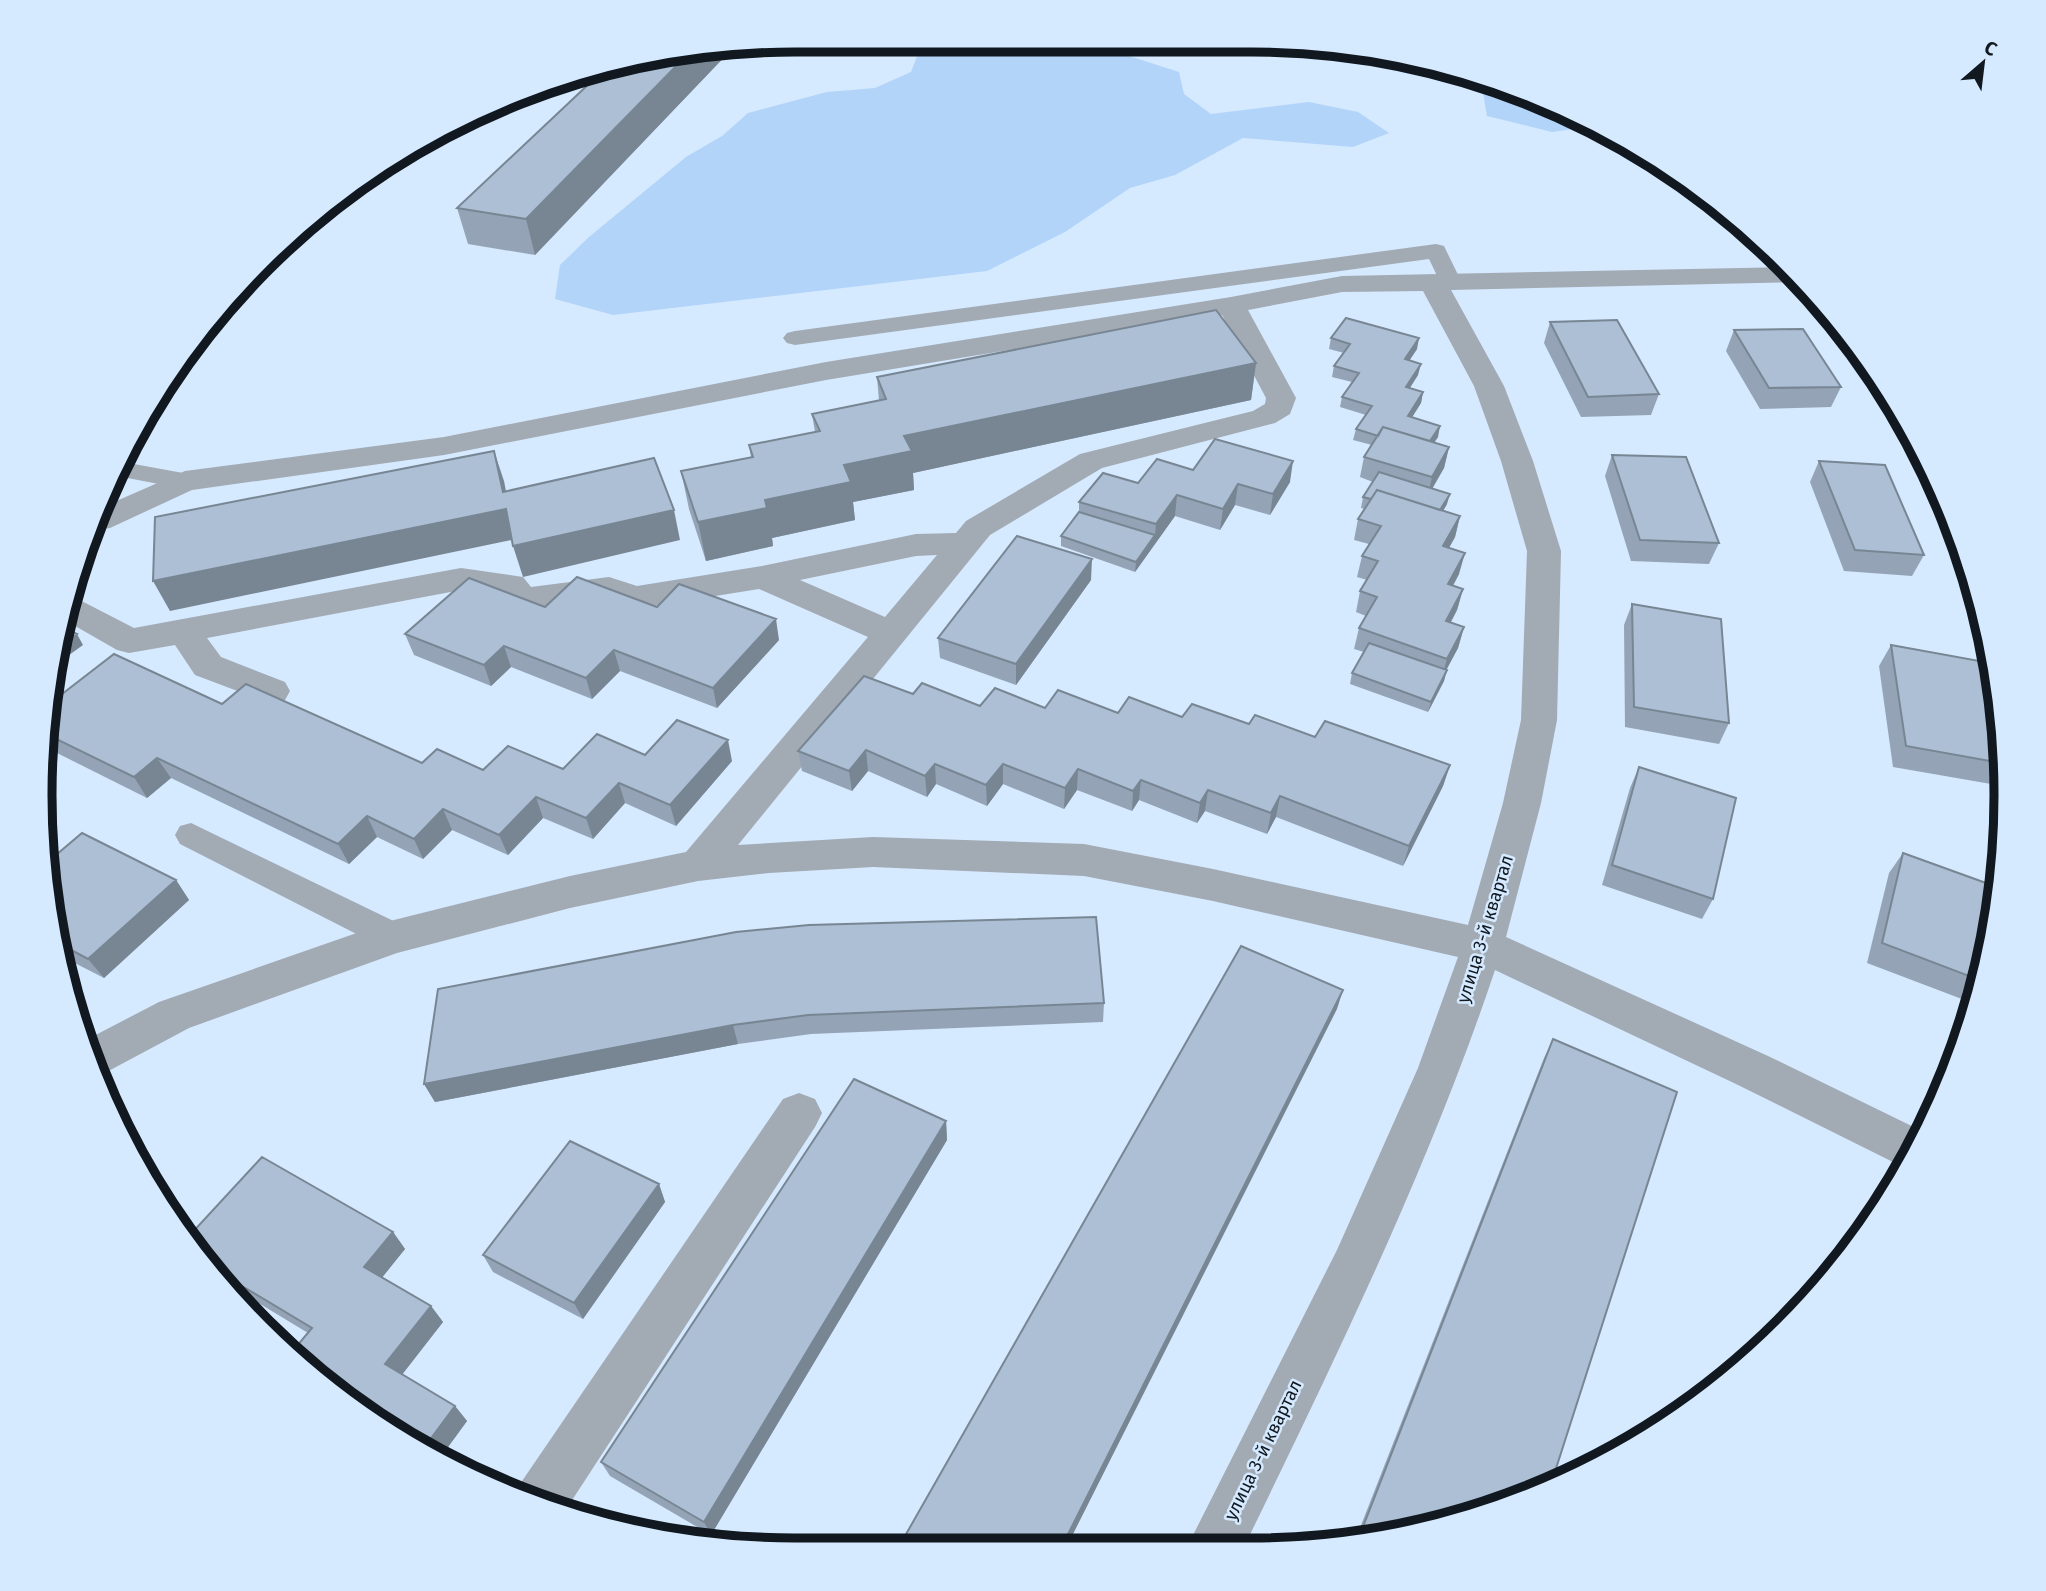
<svg xmlns="http://www.w3.org/2000/svg" width="2046" height="1591" viewBox="0 0 2046 1591" font-family="'Fira Sans',sans-serif">
<style>
.green{fill:#b3d4f9}
.lines{fill:none;stroke-linecap:round;stroke-linejoin:round}
.lane{fill:#a2aab4;fill-rule:evenodd}
.street{fill:#a2aab4;fill-rule:evenodd}
.wall{fill:#94a4b6}
.shaded-wall{fill:#788694}
.building{fill:#acbfd4;stroke:#788694;stroke-width:2}
.labels{text-anchor:middle;stroke-width:5;stroke-linejoin:round;paint-order:stroke}
.street-label{font-size:18px;fill:#11181f;stroke:#d5e9ff}
.rim{fill:none;stroke:#11181f;stroke-width:9}
</style>
<rect width="100%" height="100%" fill="#d5e9ff"/>
<path class="green" d="M1041 41C1087 41 1136 58 1179 72L1184 94 1211 114 1309 102 1358 112 1389 133 1353 147 1243 138 1175 175 1130 188 1065 232 987 271 613 315 555 299 560 265 589 237 686 157 722 136 748 113 827 92 875 88 911 72 919 51 964 44 1007 49Z
M1517 91 1594 126 1552 132 1487 116 1483 93Z"/>
<g class="lines">
<path class="lane" d="M1436 244 1444 246 1461 281 1458 286H1442L1429 259 795 345 787 343 783 338 787 333 795 331Z
M123 462 194 475 198 481 194 487 185 489 117 476Z
M191 823 406 927 411 937 406 947 394 951 382 947 180 844 175 835 180 826Z"/>
<path class="street" d="M1788 267 1802 282 1451 290 1504 386 1533 461 1561 551 1557 720 1541 803 1506 937 1768 1056 1926 1133 1905 1167 1899 1165 1736 1084 1495 970C1428 1170 1335 1359 1243 1549H1186L1337 1250 1418 1068 1458 957 1213 901 1084 876 873 867 769 873 698 881 570 908 397 953 189 1028 101 1075 86 1040 159 1002 394 920 570 876 686 852 868 637 759 589 634 609 606 600 523 611 511 608 501 595 461 590 207 638 221 657 285 682 290 691 285 700 272 704 195 675 175 645 129 653 117 650 63 619 68 594 134 628 461 568 523 577 531 587 609 577 637 586 762 566 916 534 956 533 966 521 1080 454 1253 411 1265 404 1266 398 1222 315 826 380 444 455 192 490 110 528 95 530 105 506 185 471 444 437 826 362 1231 297 1342 276ZM1423 291 1474 386 1501 461 1527 551 1521 720 1503 803 1468 925 1213 869 1084 844 873 837 738 845 990 535 1102 468 1275 423 1290 414 1296 398 1248 310 1342 292ZM937 555 885 617 800 580 916 556Z
M799 1093 815 1099 822 1113 815 1127 565 1511 515 1496 520 1484 783 1099Z"/>
</g>
<path class="wall" d="M732 49 535 255 468 244 457 208 609 65Z
M1550 322 1659 394 1651 415 1581 417 1544 343Z
M1734 330 1841 387 1831 407 1760 409 1726 351Z
M1331 338 1417 349 1409 361 1418 375 1410 388 1423 392 1421 403 1412 417 1438 437 1434 442 1449 447 1444 468 1432 488 1447 504 1443 511 1460 516 1455 537 1449 548 1459 574 1453 586 1463 589 1457 610 1451 622 1464 627 1458 648 1446 670 1444 681 1428 712 1350 684 1352 673 1364 652 1354 649 1359 628 1366 616 1356 612 1360 591 1367 580 1357 577 1362 556 1369 544 1354 540 1358 519 1365 509 1361 508 1363 497 1373 482 1360 477 1364 457 1372 445 1353 440 1356 429 1366 415 1340 407 1342 397 1352 382 1332 377 1334 366 1344 353 1329 349Z
M1256 363 1251 400 913 473 914 490 853 502 855 520 772 538 773 546 706 561 689 509 681 471 751 457 749 445 815 432 812 414 879 401 877 377Z
M1612 455 1719 543 1709 564 1631 561 1605 476Z
M1819 461 1924 555 1912 576 1844 571 1810 482Z
M1193 470 1290 482 1270 515 1235 505 1220 530 1175 516 1135 572 1061 546V536L1079 512V502L1138 483Z
M1091 580 1016 685 940 658 938 638Z
M1632 604 1729 723 1719 744 1625 727 1624 625Z
M545 607H657L779 640 717 708 620 671 592 699 511 667 491 686 414 655 405 634Z
M1891 645 2001 739 2002 769 1991 784 1893 767 1879 666Z
M913 694 980 706 1045 708 1182 717 1315 737 1450 765 1443 786 1403 866 1276 817 1267 834 1205 811 1197 823 1139 800 1132 811 1077 790 1064 809 1003 784 987 806 936 784 927 797 868 771 852 791 802 771 798 751Z
M53 701 222 704 422 763 483 770 563 769 645 755 732 761 676 826 625 803 593 839 543 818 508 855 452 830 423 859 377 837 349 864 171 778 147 798 47 748Z
M1639 767 1713 899 1702 919 1602 885 1630 788Z
M1903 853 1997 887 1980 991 1975 1004 1867 963 1889 873Z
M49 861 176 880 189 900 104 978 61 956Z
M438 989 1104 1003 1103 1022 811 1034 738 1044 435 1102 424 1084Z
M1553 1039 1493 1511 1356 1538 1544 1058Z
M946 1121 947 1140 711 1535 610 1476 601 1462Z
M659 1184 665 1202 583 1319 493 1272 483 1255Z
M1879 1203 1881 1204 1861 1238 1863 1221Z
M393 1232 405 1249 382 1277 431 1306 443 1322 402 1374 455 1406 467 1421 440 1458 376 1423 308 1333 227 1284 189 1236Z"/>
<path class="shaded-wall" d="M732 49 535 255 526 219 688 54Z
M1419 338 1417 349 1403 370 1405 359Z
M1256 363 1251 400 913 473 914 490 853 502 855 520 772 538 773 546 706 561 698 522 765 500 844 465 904 436Z
M1421 364 1418 375 1403 398 1406 387Z
M1423 392 1421 403 1406 427 1408 416Z
M1440 426 1438 437 1422 461 1424 450Z
M1449 447 1444 468 1427 498 1432 477Z
M494 451 504 481 512 522 503 492Z
M1293 461 1290 482 1270 515 1273 494Z
M1238 484 1235 505 1220 530 1223 509Z
M1450 494 1447 504 1432 530 1435 520Z
M1177 495 1175 516 1135 572 1136 562 1155 535 1156 524Z
M506 509 516 539 170 611 153 581Z
M674 510 680 540 523 577 513 546Z
M1460 516 1455 537 1438 567 1443 546Z
M1465 553 1459 574 1442 605 1448 584Z
M1092 559 1091 580 1016 685V664Z
M1463 589 1457 610 1440 642 1446 621Z
M776 619 779 640 717 708 713 688Z
M1464 627 1458 648 1441 680 1447 659Z
M77 634 83 645 58 663 60 646Z
M504 646 511 667 491 686 484 665Z
M614 650 620 671 592 699 586 678Z
M1447 670 1444 681 1428 712 1431 702Z
M728 740 732 761 676 826 670 805Z
M866 750 868 771 852 791 849 771Z
M157 758 171 778 147 798 134 777Z
M935 764 936 784 927 797 925 776Z
M1003 764V784L987 806 986 785Z
M1450 765 1443 786 1403 866 1409 846Z
M1078 769 1077 790 1064 809 1065 788Z
M1141 780 1139 800 1132 811 1133 791Z
M619 783 625 803 593 839 586 818Z
M1208 790 1205 811 1197 823 1200 803Z
M1280 796 1276 817 1267 834 1271 813Z
M536 797 543 818 508 855 499 835Z
M443 809 452 830 423 859 414 839Z
M367 816 377 837 349 864 338 844Z
M176 880 189 900 104 978 88 959Z
M1343 990 1337 1009 1065 1550H1060Z
M733 1025 738 1044 435 1102 424 1084Z
M946 1121 947 1140 711 1535 704 1522Z
M659 1184 665 1202 583 1319 574 1303Z
M393 1232 405 1249 377 1284 364 1267Z
M431 1306 443 1322 398 1380 385 1364Z
M455 1406 467 1421 440 1458 423 1449Z"/>
<path class="building" d="M688 54 526 219 457 208 609 65Z
M1216 310 1256 363 904 436 912 451 844 465 851 482 765 500 767 508 698 522 681 471 753 457 749 445 820 431 812 414 886 399 877 377Z
M1346 318 1419 338 1405 359 1421 364 1406 387 1423 392 1408 416 1440 426 1430 441 1383 427 1378 436 1356 429 1372 406 1342 397 1359 373 1334 366 1350 344 1331 338Z
M1617 320 1659 394 1588 397 1550 322Z
M1803 329 1841 387 1769 388 1734 330Z
M1383 427 1449 447 1432 477 1364 457Z
M1215 439 1293 461 1273 494 1238 484 1223 509 1177 495 1156 524 1079 502 1103 473 1138 483 1157 459 1193 470Z
M494 451 503 492 654 458 674 510 513 546 506 509 153 581 155 517Z
M1612 455 1686 457 1719 543 1640 540Z
M1819 461 1885 465 1924 555 1855 550Z
M1379 472 1450 494 1440 510 1377 490 1371 499 1363 497Z
M1377 490 1460 516 1443 546 1465 553 1448 584 1463 589 1446 621 1464 627 1447 659 1359 628 1377 597 1360 591 1378 561 1362 556 1381 526 1358 519Z
M1079 512 1155 535 1136 562 1061 536Z
M1017 536 1092 559 1016 664 938 638Z
M577 577 657 607 679 584 776 619 713 688 614 650 586 678 504 646 484 665 405 634 469 578 545 607Z
M1632 604 1721 619 1729 723 1634 707Z
M62 627 77 634 60 646Z
M1369 643 1447 670 1431 702 1352 673Z
M1891 645 1985 662 2001 739V763L1906 746Z
M114 654 222 704 246 684 422 763 437 749 483 770 508 746 563 769 597 734 645 755 677 720 728 740 670 805 619 783 586 818 536 797 499 835 443 809 414 839 367 816 338 844 157 758 134 777 48 735 53 701Z
M864 676 913 694 922 683 980 706 995 688 1045 708 1058 690 1118 713 1129 697 1182 717 1192 704 1249 724 1255 715 1315 737 1325 721 1450 765 1409 846 1280 796 1271 813 1208 790 1200 803 1141 780 1133 791 1078 769 1065 788 1003 764 986 785 935 764 925 776 866 750 849 771 798 751Z
M1639 767 1736 798 1713 899 1612 865Z
M82 833 176 880 88 959 60 944 49 861Z
M1903 853 1997 887 1982 981 1882 943Z
M1096 917 1104 1003 808 1015 733 1025 424 1084 438 989 736 932 809 925Z
M1241 946 1343 990 1060 1550H897Z
M1553 1039 1677 1092 1551 1484 1493 1511 1359 1537Z
M854 1079 946 1121 704 1522 601 1462Z
M570 1141 659 1184 574 1303 483 1255Z
M262 1157 393 1232 364 1267 431 1306 385 1364 455 1406 423 1449 376 1423 291 1353 312 1328 217 1271 189 1236Z"/>
<g class="labels">
<g class="street-label">
<text transform="translate(1485 929) rotate(-73)" y="6">улица 3-й квартал</text>
<text transform="translate(1263 1450) rotate(-64)" y="6">улица 3-й квартал</text>
</g>
</g>
<path d="M0 0H2046V1591H0ZM795 52H1251A743 743 0 0 1 1994 795V795A743 743 0 0 1 1251 1538H795A743 743 0 0 1 52 795V795A743 743 0 0 1 795 52Z" fill="#d5e9ff" fill-rule="evenodd"/>
<path class="rim" d="M795 52H1251A743 743 0 0 1 1994 795V795A743 743 0 0 1 1251 1538H795A743 743 0 0 1 52 795V795A743 743 0 0 1 795 52Z"/>
<g transform="translate(1983 63) rotate(28)" stroke="#d5e9ff" stroke-width="5" paint-order="stroke">
<path d="M0-5L12 26L0 18L-12 26Z" fill="#11181f"/>
<text y="-10" font-size="19" font-weight="bold" text-anchor="middle" fill="#11181f">С</text>
</g>
</svg>
